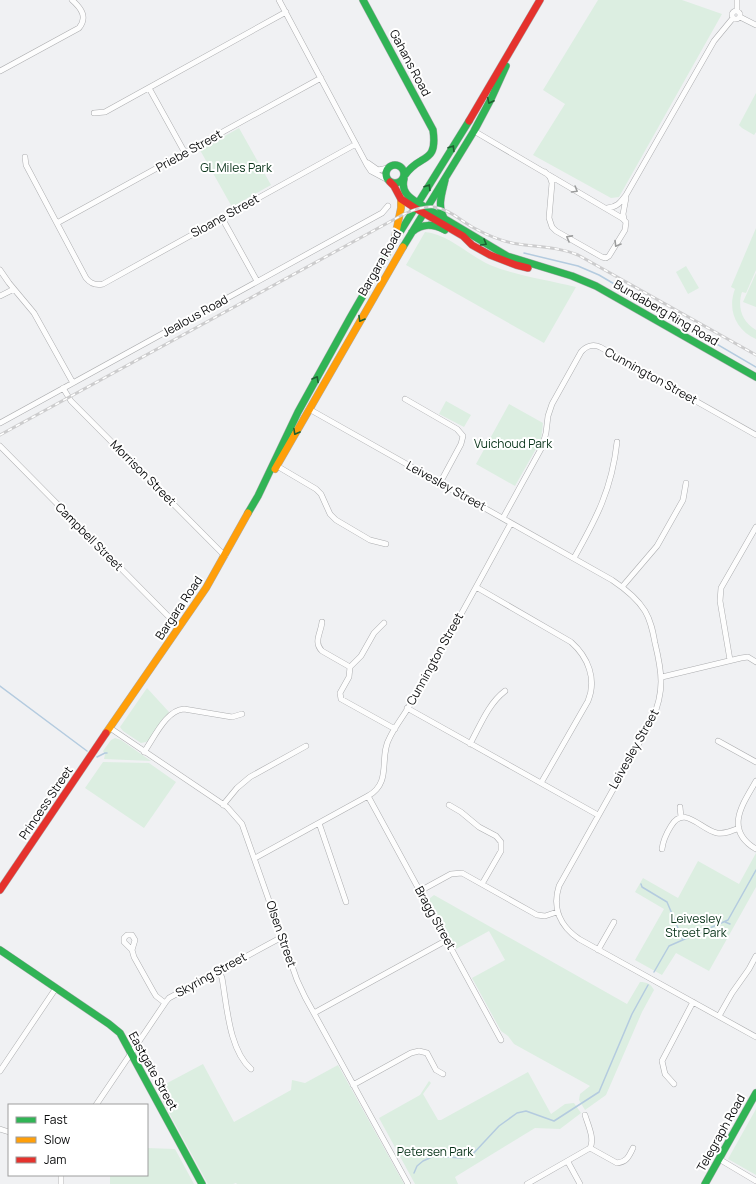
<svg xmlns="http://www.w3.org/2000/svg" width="756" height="1184" viewBox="0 0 756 1184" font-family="Manrope,sans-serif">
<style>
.green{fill:#dceee1}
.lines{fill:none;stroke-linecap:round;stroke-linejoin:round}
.stream{stroke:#b4cbdf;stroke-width:1.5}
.street-casing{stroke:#acadaf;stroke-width:6}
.fast-casing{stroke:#acadaf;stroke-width:8}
.slow-casing{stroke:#acadaf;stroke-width:8}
.jam-casing{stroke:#acadaf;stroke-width:8}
.street{stroke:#fdfdfd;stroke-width:5}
.fast{stroke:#30b455;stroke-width:7}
.slow{stroke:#ff9f0a;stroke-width:7}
.jam{stroke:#e5322d;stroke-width:7}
.rail-casing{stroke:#cccccd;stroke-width:3}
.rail{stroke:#fff;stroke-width:1.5;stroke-dasharray:4.5;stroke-linecap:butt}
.oneway{stroke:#1e6031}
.oneway2{stroke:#9c9d9d}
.labels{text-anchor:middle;stroke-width:4;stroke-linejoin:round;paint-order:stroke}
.street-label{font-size:12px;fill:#0b0c0d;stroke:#fff}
.park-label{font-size:12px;fill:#073218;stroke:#fff}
</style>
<rect width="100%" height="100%" fill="#f0f1f3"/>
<path class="green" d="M598 0H682L722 14 619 197 611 198 533 155 565 104 543 90Z
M756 93V132L754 135 742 128 739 125Z
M239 128 271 185 232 207 200 150Z
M756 228V270L746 293 742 292C737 307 742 322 756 330V339C736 330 727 310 735 289L731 287Z
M425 232C448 234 470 256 490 265 517 276 548 280 576 287L544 343 406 265Z
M686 266 699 288 688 294 676 272Z
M756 273V307L743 302Z
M446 401 471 415 464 427 439 414Z
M509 404 543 423 541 440 515 486 476 464Z
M147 688 169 712 149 740 146 742 141 743 123 731 120 727Z
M115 738 121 740 151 761 104 759 105 754 103 751 111 740Z
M103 762 149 763 176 782 144 828 85 788Z
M756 853V887L709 971 676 953 662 975 635 960 664 909 635 892 643 878 678 898 698 861 739 884Z
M434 895 627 1004 640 982C647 982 651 984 654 990L642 1012 606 1095 585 1110 579 1100 580 1094 590 1086 514 1044 508 1036 501 1031 472 978 505 960 489 931 456 949 429 899Z
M203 1064 234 1122 291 1090 292 1080 305 1083 338 1065 404 1184H237L236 1183 233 1184H208L156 1089Z
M528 1072 551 1114 565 1104 574 1103 581 1113 560 1129 535 1128 455 1177 458 1184H415L379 1118 420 1095 429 1081 431 1083 423 1094 438 1120H441Z
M756 1109V1175L728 1159Z
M147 1148 175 1149 194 1184H110V1175H147Z"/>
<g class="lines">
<path class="stream" d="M524 253 578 266 599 275 756 367
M0 686 87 751
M97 757 105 753H107
M641 884 642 887 667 902 683 940
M725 922 730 924
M654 972 669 946 728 920 756 870
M414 1173 417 1166 423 1161 434 1156 461 1158 471 1156 499 1126 517 1113 526 1111 554 1121 599 1092 632 1014 648 985"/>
<g class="street-casing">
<path id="street" d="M279 0 367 165 371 171 388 180
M737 11V0
M732 15a4 4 0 1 1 8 0a4 4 0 1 1-8 0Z
M740 17 756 25
M0 71 79 28C88 17 81 8 72 0
M149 88 185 153
M94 113 105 112 286 12
M474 131 622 218 626 222 625 230 609 256 606 258 602 257 556 231 552 227 549 218 552 183 550 177 545 172
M25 157 26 165 86 278C90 283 95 286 103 284L356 144
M368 163 378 170 388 168
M607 208C617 207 620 203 626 195L714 41 733 18
M222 218 257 281
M624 219 623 214 626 198
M57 223 321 78
M0 270 9 283 34 313 73 383
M0 296 14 289
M63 388 71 401 225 556
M405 399 457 429 463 436 461 444 440 483
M309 409 612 580C624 588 637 598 645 611 651 621 653 632 655 643 662 672 665 691 652 720L559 886C552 908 560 926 579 939L756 1037
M0 423 382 213 388 206
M0 446 169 617 180 627
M277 466 316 489 321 494 330 514 336 520 370 540 386 544
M503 518 542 447 546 433 548 416 552 404 581 352C586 346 593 344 600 347L756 435
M574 558C596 519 612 489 617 442
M476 587 571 642C588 657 597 679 588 701L541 783
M622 587 657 546 683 500 686 483
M322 622C321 633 313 642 322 651L350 667
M730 660 720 601 721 588 756 527
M350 667 349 677 340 693 341 699 395 729
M350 667 361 656 374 633 384 623
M662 677 741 658 748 657 756 662
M407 708 598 815
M110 728 227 807 242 824 297 980 305 997 408 1184
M718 741 756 762
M470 744C480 726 488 704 505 691
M144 752C154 738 166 710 184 709L232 717 242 714
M756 781C742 805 724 830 756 849
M368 796 501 1040
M223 805 237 788 250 777 306 746
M449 805 461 812 479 827 496 836 501 842V851L482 884
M680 807 681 817
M319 823 346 902
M662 849C663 840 666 834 671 826 684 804 701 830 717 833 725 834 732 831 739 828
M255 858 368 796C393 782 378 757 390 737 395 727 402 718 408 708 444 647 477 585 511 523
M420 891 451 874 462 873 537 915 545 916 557 912
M127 935H132L135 940 132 950 124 942V938Z
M132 950 134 957 153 991 156 996 165 1003
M598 950 614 922
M219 971 222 978C227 1006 229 1050 251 1069
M314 1013 447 940
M719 1016 732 993 749 969 756 956
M0 1071 56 988
M674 1084 665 1074 662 1061 693 1002
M353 1085 411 1053 419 1051 427 1053 436 1070 443 1074
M96 1105 165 1003 169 998 282 937
M0 1129 9 1132
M590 1148 617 1163C627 1162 629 1156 633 1148
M719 1159 756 1181
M568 1162 580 1184
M61 1184V1175
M527 1184 590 1148C595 1139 588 1125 585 1115"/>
</g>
<g class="fast-casing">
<path id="fast" d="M363 0 433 130C438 165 420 153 405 175
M386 174a9 9 0 1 1 18 0a9 9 0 1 1-18 0Z
M404 179C401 191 408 197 418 203
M418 203 507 256 572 276 596 286 756 377
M444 218C437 206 442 193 445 180
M412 232C423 223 433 224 445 230
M403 247 474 131 491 99 506 66
M248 513 258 496 298 412 350 318 392 245 469 121
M0 950 109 1024 120 1033 202 1184
M705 1184 756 1093"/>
</g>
<g class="slow-casing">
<path id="slow" d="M395 237 401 208V199
M275 469 403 247
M106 733 206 588 248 513"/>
</g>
<g class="jam-casing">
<path id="jam" d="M469 121 540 0
M390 182 394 186 401 199 415 208
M415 208 463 236 472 245 490 255 516 265 528 268
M0 890 106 733"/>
</g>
<use href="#street" class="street"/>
<use href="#fast" class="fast"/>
<use href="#slow" class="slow"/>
<use href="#jam" class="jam"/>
<g class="rail-casing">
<path id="rail" d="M0 435 404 214C413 210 423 206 434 207 449 209 461 221 474 228 487 235 503 242 518 244 539 247 559 247 578 255L756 355"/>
</g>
<use href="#rail" class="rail"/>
</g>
<defs><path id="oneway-chevron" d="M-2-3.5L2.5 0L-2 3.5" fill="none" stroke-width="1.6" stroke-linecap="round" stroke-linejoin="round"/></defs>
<g class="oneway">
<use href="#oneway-chevron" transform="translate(490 101) rotate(116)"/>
<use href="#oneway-chevron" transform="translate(452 148) rotate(-58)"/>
<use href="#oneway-chevron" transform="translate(428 187) rotate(-58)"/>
<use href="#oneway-chevron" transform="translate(484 243) rotate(31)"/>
<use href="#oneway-chevron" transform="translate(361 319) rotate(120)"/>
<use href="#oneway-chevron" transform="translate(316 379) rotate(-61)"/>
<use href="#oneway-chevron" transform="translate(296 432) rotate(119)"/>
</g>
<g class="oneway2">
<use href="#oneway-chevron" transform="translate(575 190) rotate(31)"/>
<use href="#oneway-chevron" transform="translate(569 238) rotate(-151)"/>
<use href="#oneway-chevron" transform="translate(617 244) rotate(121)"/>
</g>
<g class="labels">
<g class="street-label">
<text transform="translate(410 63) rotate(62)" y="4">Gahans Road</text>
<text transform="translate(189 151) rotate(-29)" y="4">Priebe Street</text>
<text transform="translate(225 216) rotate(-29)" y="4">Sloane Street</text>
<text transform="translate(380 263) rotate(-60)" y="4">Bargara Road</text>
<text transform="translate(666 313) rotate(30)" y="4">Bundaberg Ring Road</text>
<text transform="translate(195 316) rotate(-29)" y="4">Jealous Road</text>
<text transform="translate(651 376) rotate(29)" y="4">Cunnington Street</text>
<text transform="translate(143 473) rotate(45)" y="4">Morrison Street</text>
<text transform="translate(446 486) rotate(29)" y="4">Leivesley Street</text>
<text transform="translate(89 537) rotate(45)" y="4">Campbell Street</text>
<text transform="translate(179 608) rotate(-56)" y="4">Bargara Road</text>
<text transform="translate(435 659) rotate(-61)" y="4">Cunnington Street</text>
<text transform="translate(634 749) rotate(-61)" y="4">Leivesley Street</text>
<text transform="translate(46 803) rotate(-56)" y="4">Princess Street</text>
<text transform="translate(435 918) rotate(61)" y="4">Bragg Street</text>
<text transform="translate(281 934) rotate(71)" y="4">Olsen Street</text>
<text transform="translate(211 975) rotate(-29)" y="4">Skyring Street</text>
<text transform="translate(153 1071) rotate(61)" y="4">Eastgate Street</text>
<text transform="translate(721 1133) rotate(-61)" y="4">Telegraph Road</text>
</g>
<g class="park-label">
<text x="236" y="172">GL Miles Park</text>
<text x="513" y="448">Vuichoud Park</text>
<text x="696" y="923">Leivesley<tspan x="696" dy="14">Street Park</tspan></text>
<text x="435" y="1156">Petersen Park</text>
</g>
</g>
<rect x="8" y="1104" width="140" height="72" fill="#ffffff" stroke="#9d9e9e"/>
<rect x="16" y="1117" width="20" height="6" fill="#30b455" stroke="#9d9e9e"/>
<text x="44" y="1124" font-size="12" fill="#0b0c0d">Fast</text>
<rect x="16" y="1137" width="20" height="6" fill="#ff9f0a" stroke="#9d9e9e"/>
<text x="44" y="1144" font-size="12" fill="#0b0c0d">Slow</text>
<rect x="16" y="1157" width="20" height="6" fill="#e5322d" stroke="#9d9e9e"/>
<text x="44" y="1164" font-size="12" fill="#0b0c0d">Jam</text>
</svg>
